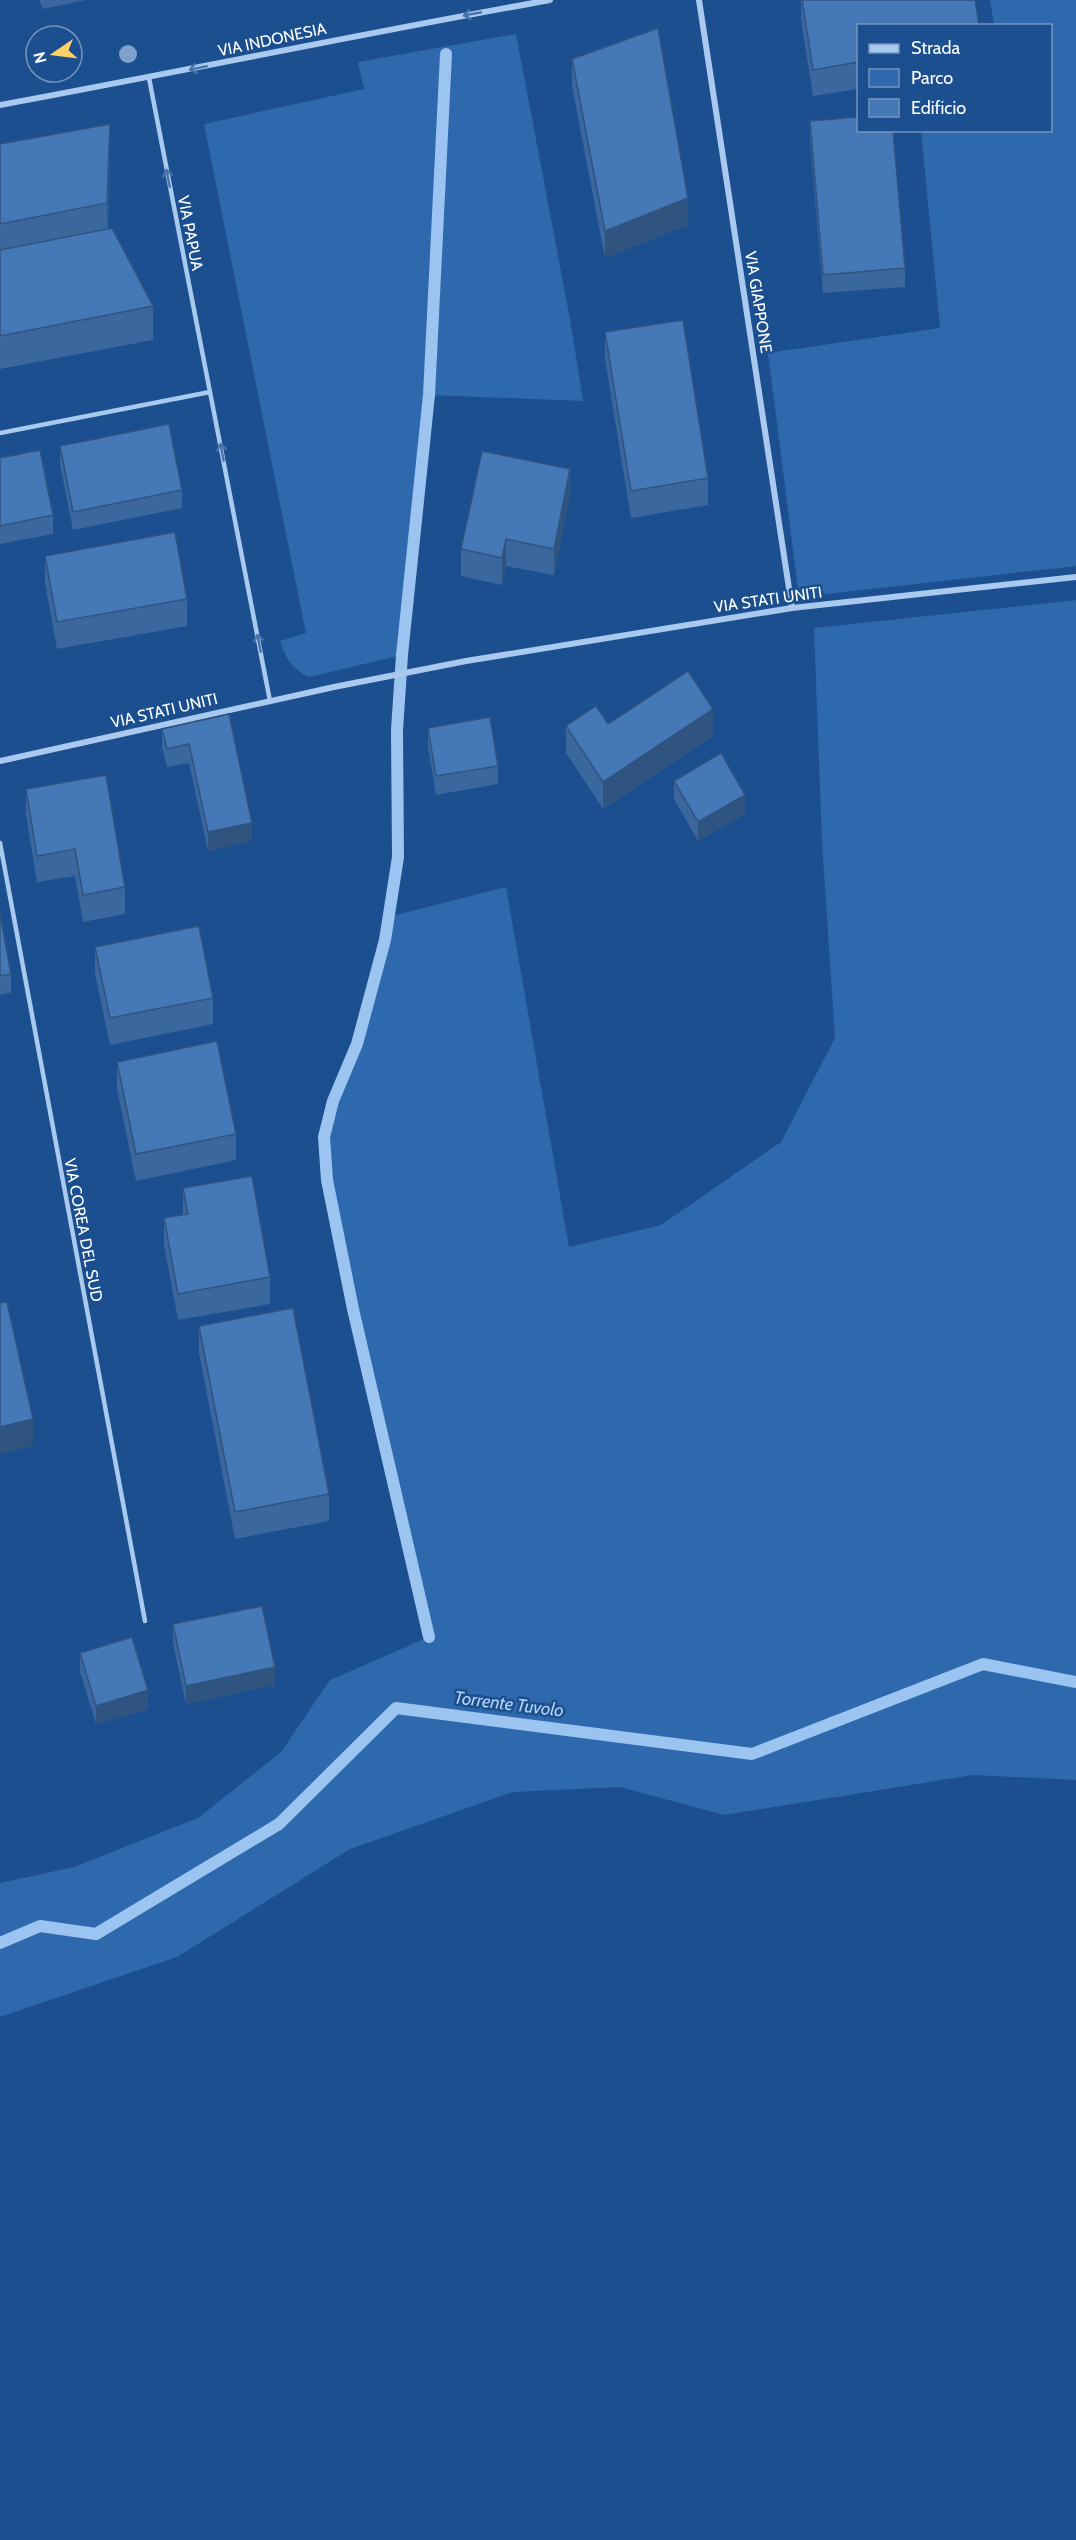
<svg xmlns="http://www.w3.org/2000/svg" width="1076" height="2540" viewBox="0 0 1076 2540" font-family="Cabin,sans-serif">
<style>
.green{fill:#2e69ad}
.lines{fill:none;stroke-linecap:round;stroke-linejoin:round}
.stream{stroke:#9cc4f0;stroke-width:12}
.lane{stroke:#a9c9ee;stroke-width:4.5}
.street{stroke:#a9c9ee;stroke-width:6}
.tree{fill:#7ea0ca}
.wall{fill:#3a679d}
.shaded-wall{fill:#305480}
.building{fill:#4478b7;stroke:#305480;stroke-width:1.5}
.oneway{stroke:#4674ac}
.labels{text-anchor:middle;stroke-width:5;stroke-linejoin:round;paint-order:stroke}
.street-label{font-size:16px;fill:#fff;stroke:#1b4f8f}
.water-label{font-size:18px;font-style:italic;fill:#b5d3f5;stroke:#1b4f8f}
</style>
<rect width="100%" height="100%" fill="#1b4f8f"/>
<path class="green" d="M990 0H1076V566L809 596 798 589 768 353 940 328 921 131 1050 130V26L994 25Z
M516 34 570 319 583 401 429 395 402 655 309 677C291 668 287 660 280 641L306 633 204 124 364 89 358 62Z
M1076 600V1780L973 1775 724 1815 620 1787 513 1792 350 1849 177 1957 0 2017V1883L74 1867 198 1818 281 1752 330 1680 429 1637 353 1309 327 1180 324 1137 333 1101 357 1044 385 940 388 917 506 887 569 1247 661 1225 781 1142 835 1038 822 842 814 628Z"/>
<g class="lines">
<path class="stream" d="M429 1637 353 1309 327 1180 324 1137 333 1101 357 1044 385 940 398 857 397 730 402 655 429 395 446 54
M0 1943 40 1926 96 1934 279 1824 396 1708 752 1754 983 1664 1076 1682"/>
<path class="lane" d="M149 78 270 701
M0 433 210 392
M0 843 145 1621"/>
<path class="street" d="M699 0 792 608
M0 105C184 71 366 33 550 0
M0 761 334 687 466 661 792 608 1076 577"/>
</g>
<circle class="tree" cx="128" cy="54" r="9"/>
<path class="wall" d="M39 0H86L43 9Z
M801 0H975L858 26V89L813 96 801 19Z
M572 59 688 225 605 258 572 86Z
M810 121 905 268V287L823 293 810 140Z
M0 144 110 158 108 229 153 306V340L0 369Z
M605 332 708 478V505L631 518 605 359Z
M60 446 182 490V508L73 530 60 465Z
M0 458 53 515V534L0 544Z
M570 496 554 575 506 566 502 585 461 576V549Z
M45 556 187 599V626L57 649 45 583Z
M229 714 252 841 208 851 189 763 167 767 162 747V729Z
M608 724 713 736 603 809 566 753V726Z
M428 728 498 766V784L436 795 428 747Z
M674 781 745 814 698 841 674 799Z
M26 789 125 887V914L83 922 75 876 37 882 26 815Z
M0 914 11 974V993L0 995Z
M95 947 213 998V1024L110 1045 95 974Z
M117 1062 236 1134V1160L136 1181 117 1089Z
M183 1188 270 1277V1304L178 1320 164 1245V1218L183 1215Z
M199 1326 329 1494V1521L235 1539 199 1353Z
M173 1624 275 1685 186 1704 173 1643Z
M80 1653 148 1709 96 1724 80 1672Z"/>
<path class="shaded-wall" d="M110 124V158L107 236V203Z
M688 198V225L605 258V231Z
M570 469V496L554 575V549Z
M506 539V566L502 585V558Z
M713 709V736L603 809V782Z
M745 795V814L698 841V822Z
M252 823V841L208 851V832Z
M33 1419V1446L0 1454V1427Z
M275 1667V1685L186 1704V1686Z
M148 1690V1709L96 1724V1706Z"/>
<path class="building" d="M802 0H975L979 26H858V62L813 70Z
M658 28 688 198 605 231 572 59Z
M858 117V130H893L905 268 823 275 810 121Z
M110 124 107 203 0 224V144Z
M112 228 153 306 0 336V250Z
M683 320 708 478 631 491 605 332Z
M169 424 182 490 73 512 60 446Z
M40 450 53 515 0 526V458Z
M482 451 570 469 554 549 506 539 502 558 461 549Z
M175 532 187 599 57 622 45 556Z
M688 671 713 709 603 782 566 726 596 706 608 724Z
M229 714 252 823 208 832 189 744 167 749 162 729Z
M490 717 498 766 436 776 428 728Z
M721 753 745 795 698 822 674 781Z
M106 775 125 887 83 895 75 849 37 856 26 789Z
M0 914 11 974 0 976Z
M199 926 213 998 110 1018 95 947Z
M217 1041 236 1134 136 1154 117 1062Z
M252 1176 270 1277 178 1294 164 1218 188 1214 183 1188Z
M7 1302 33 1419 0 1427V1303Z
M293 1308 329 1494 235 1512 199 1326Z
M262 1606 275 1667 186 1686 173 1624Z
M132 1637 148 1690 96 1706 80 1653Z"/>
<defs><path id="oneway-shaft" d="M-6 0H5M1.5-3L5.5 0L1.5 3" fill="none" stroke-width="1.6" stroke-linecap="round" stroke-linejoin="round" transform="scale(1.5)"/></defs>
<g class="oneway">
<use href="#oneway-shaft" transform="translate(472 14) rotate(170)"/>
<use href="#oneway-shaft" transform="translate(198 68) rotate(168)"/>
<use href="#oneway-shaft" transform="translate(168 178) rotate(-101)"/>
<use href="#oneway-shaft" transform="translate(222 452) rotate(-101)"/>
<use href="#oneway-shaft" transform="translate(259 643) rotate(-101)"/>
</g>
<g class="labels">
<g class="street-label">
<text transform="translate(272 39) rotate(-12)" y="6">VIA INDONESIA</text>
<text transform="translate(191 233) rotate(79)" y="6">VIA PAPUA</text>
<text transform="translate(759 302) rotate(81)" y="6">VIA GIAPPONE</text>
<text transform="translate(768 599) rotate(-8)" y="6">VIA STATI UNITI</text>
<text transform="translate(164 710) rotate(-13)" y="6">VIA STATI UNITI</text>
<text transform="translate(84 1230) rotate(79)" y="6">VIA COREA DEL SUD</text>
</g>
<g class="water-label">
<text transform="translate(509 1704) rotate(7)" y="6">Torrente Tuvolo</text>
</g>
</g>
<rect x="857" y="24" width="195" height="108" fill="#1b4f8f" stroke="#7695bc" stroke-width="1.5"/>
<rect x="869" y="44" width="30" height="9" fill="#a9c9ee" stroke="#7695bc" stroke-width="1.5"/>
<text x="911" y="54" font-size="18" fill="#ffffff">Strada</text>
<rect x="869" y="69" width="30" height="18" fill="#2e69ad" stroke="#7695bc" stroke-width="1.5"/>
<text x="911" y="84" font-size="18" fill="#ffffff">Parco</text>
<rect x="869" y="99" width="30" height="18" fill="#4478b7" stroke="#7695bc" stroke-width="1.5"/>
<text x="911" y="114" font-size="18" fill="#ffffff">Edificio</text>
<g transform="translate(54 54) rotate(256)"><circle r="28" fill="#1b4f8f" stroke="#7695bc" stroke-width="1.5"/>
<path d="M0-4.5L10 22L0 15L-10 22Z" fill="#ffd166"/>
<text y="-9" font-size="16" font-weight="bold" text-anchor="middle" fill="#ffffff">N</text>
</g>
</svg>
